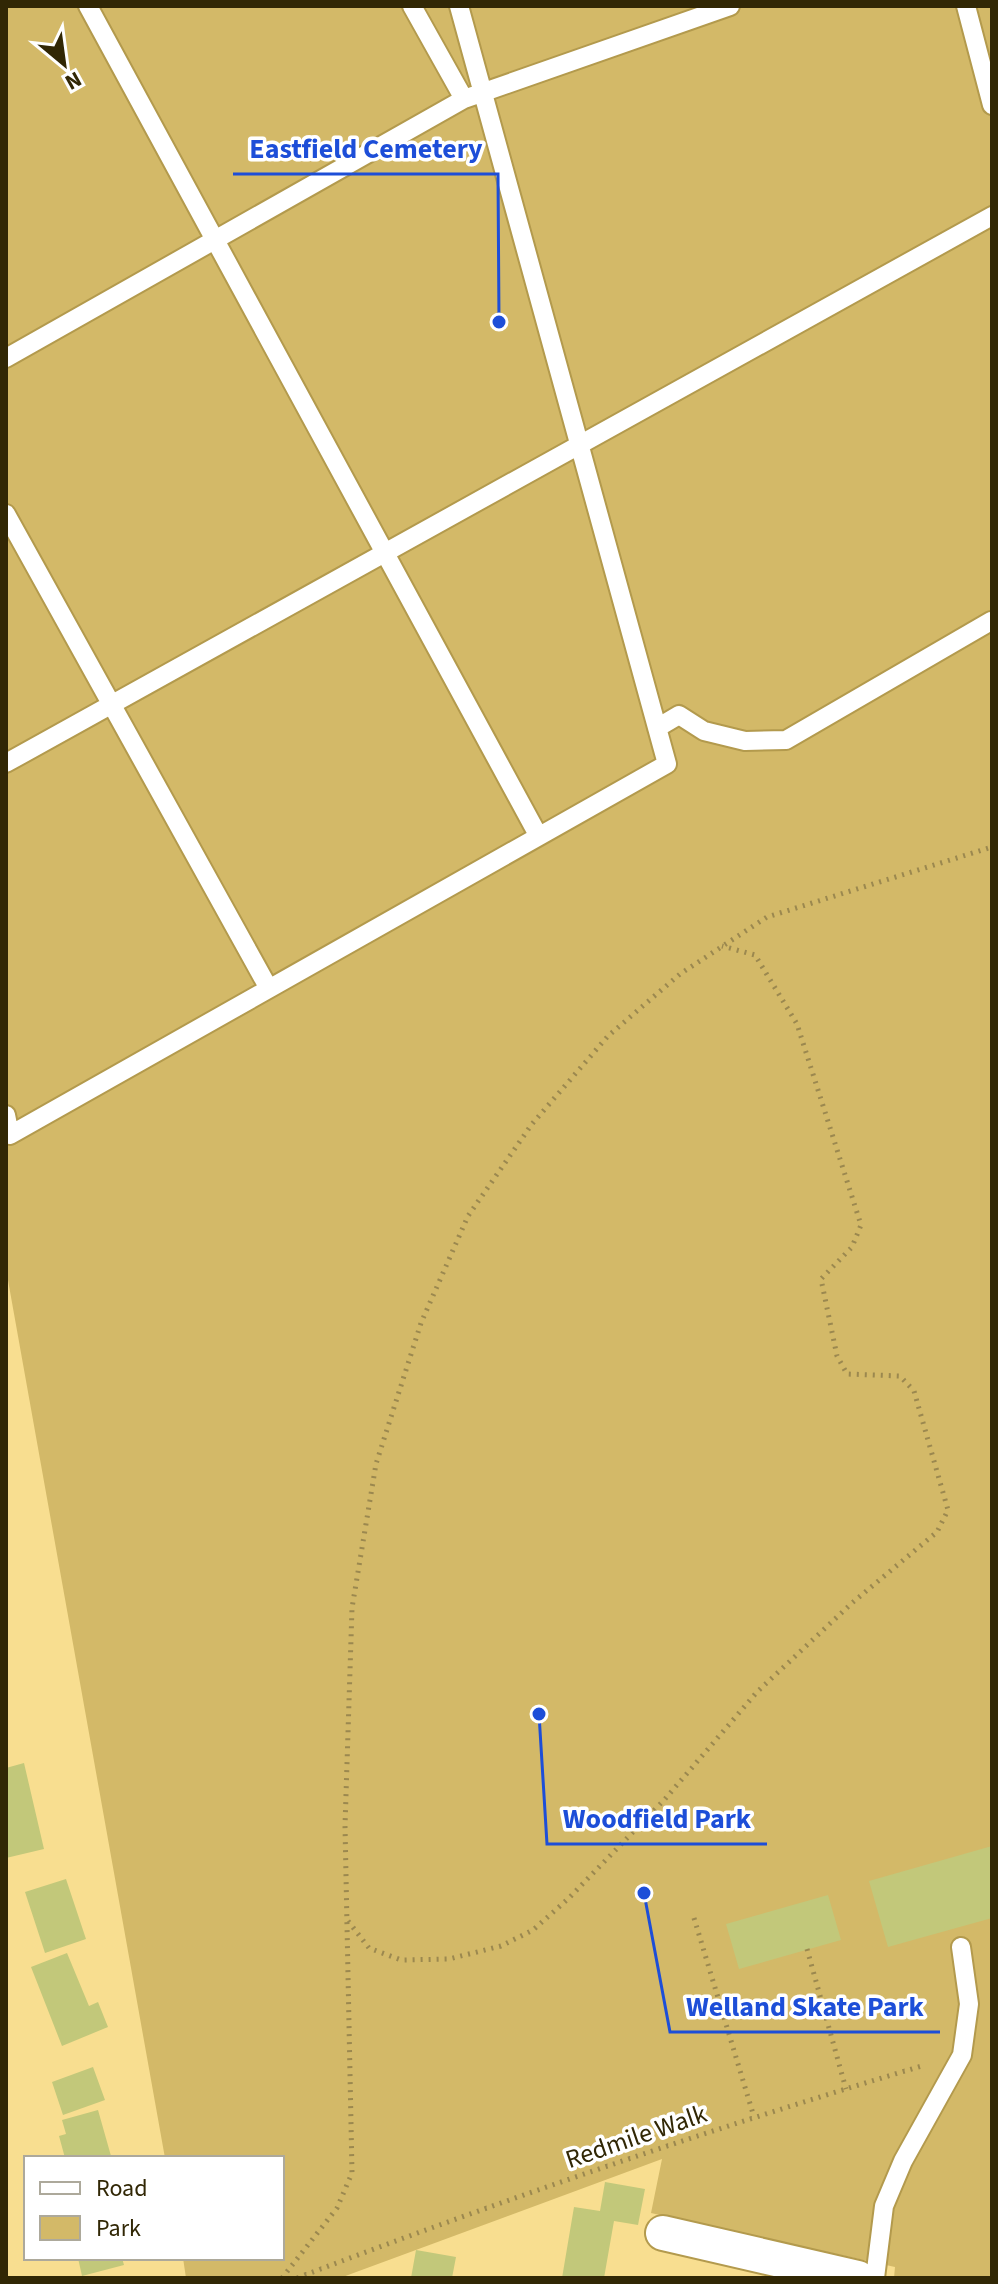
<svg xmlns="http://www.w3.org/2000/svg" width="998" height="2284" viewBox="0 0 998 2284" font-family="'Source Sans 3',sans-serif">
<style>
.green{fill:#d3b968}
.building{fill:#c2c87a}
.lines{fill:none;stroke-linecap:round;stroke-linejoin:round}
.service-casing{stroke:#b39a4d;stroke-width:22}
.minor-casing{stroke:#b39a4d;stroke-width:38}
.path{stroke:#9b884f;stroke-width:5;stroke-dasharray:2 6;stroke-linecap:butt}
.service{stroke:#fff;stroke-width:18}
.minor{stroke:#fff;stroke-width:34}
.labels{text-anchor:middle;stroke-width:7;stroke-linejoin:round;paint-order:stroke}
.street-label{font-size:26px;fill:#312705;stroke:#fff}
.leader{fill:none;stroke:#1d4ed8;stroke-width:3}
.callout-dot{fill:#1d4ed8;stroke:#fff;stroke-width:3}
.callout-label{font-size:28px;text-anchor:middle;font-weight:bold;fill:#1d4ed8;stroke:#fff;stroke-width:7;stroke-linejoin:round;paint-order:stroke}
</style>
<rect width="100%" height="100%" fill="#f8de90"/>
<path class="green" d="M6 6H992V2278H894L895 2267 651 2213 662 2159 340 2278H186L183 2258H282V2158H165L6 1269Z"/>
<path class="building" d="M24 1763 44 1849 6 1858V1768Z
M992 1846V1918L888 1947 869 1881Z
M66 1879 86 1939 45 1953 25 1892Z
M828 1895 841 1940 739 1969 726 1924Z
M67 1953 89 2006 98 2002 108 2027 62 2046 31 1967Z
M93 2067 105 2100 63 2115 52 2082Z
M98 2110 111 2156 65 2158 59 2136 66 2134 62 2120Z
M605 2182 645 2189 638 2225 614 2221 604 2278H562L574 2207 600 2211Z
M416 2250 456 2257 452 2278H411Z
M78 2258H122L124 2265 82 2276Z"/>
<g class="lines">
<g class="service-casing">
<path id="service" d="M88 6 538 835
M412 6 464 99
M966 6 992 105
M6 358 464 99 730 6
M6 514 268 987
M657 728 679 715 704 731 745 741 786 740 991 621
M6 763 992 216
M6 1115 10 1135 667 764 459 6
M875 2278 884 2206 903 2161 962 2055 969 2004 961 1947"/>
</g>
<g class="minor-casing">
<path id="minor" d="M663 2233 858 2278"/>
</g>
<path class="path" d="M694 1918 754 2117
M348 1921 369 1948 401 1960 449 1959 501 1946 533 1930 569 1898 665 1799 757 1692 852 1603 937 1532 948 1510 914 1391 900 1376 847 1374 837 1356 821 1279 852 1247 861 1225 797 1024 755 955 722 946
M807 1949 846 2089
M282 2278 337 2208 352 2173 345 1826 352 1608 376 1464 421 1323 468 1216 532 1124 608 1036 680 974 767 917 992 847
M297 2278C504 2199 713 2128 925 2065"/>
<use href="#service" class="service"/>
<use href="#minor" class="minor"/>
</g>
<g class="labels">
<g class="street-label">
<text transform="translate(636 2136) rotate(-19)" y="9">Redmile Walk</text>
</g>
</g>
<path class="leader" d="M499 322L498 174H233M539 1714L547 1844H767M644 1893L670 2032H940"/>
<g class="callout-dot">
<circle cx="499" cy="322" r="8"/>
<circle cx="539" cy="1714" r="8"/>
<circle cx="644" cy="1893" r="8"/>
</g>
<g class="callout-label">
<text x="366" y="158">Eastfield Cemetery</text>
<text x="657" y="1828">Woodfield Park</text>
<text x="805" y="2016">Welland Skate Park</text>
</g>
<rect width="998" height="2284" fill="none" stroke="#312705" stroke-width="16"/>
<rect x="24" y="2156" width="260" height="104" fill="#ffffff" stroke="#ada99b" stroke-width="2"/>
<rect x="40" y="2182" width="40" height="12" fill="#ffffff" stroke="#ada99b" stroke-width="2"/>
<text x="96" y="2196" font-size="24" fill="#312705">Road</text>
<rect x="40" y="2216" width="40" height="24" fill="#d3b968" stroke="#ada99b" stroke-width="2"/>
<text x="96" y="2236" font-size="24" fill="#312705">Park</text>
<g transform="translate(64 64) rotate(151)" stroke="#ffffff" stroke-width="6" paint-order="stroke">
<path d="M0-6L14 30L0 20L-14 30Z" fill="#312705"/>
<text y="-12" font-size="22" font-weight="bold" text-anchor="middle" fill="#312705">N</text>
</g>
</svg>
